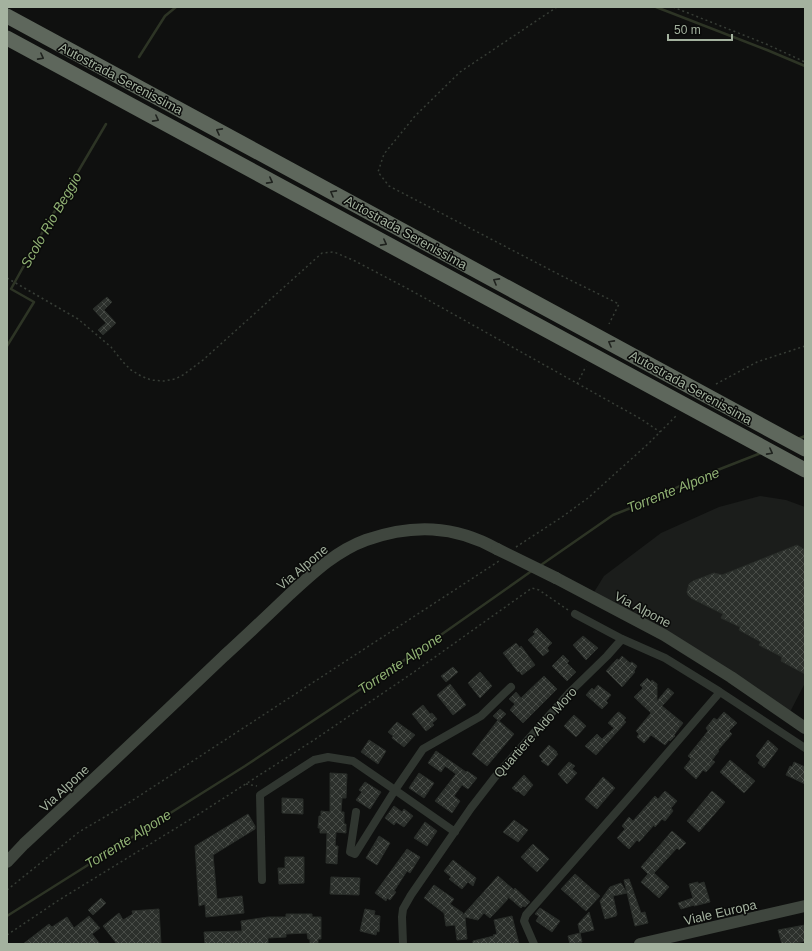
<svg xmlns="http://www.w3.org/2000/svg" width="812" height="951" viewBox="0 0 812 951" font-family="Helvetica,sans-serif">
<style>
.built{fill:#1b1d1b}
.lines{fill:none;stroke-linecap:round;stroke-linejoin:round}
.stream{stroke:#2d3425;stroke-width:2.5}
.building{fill:url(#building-cross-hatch);stroke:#292d29}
.path{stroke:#373d36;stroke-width:1.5;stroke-dasharray:2 3;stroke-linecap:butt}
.street{stroke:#303630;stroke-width:8}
.secondary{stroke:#3f463e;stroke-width:12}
.highway{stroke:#5e675c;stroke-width:15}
.secondary-bridge{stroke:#3f463e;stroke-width:12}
.oneway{stroke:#1f221e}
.labels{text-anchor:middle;stroke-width:3;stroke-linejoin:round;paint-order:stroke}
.street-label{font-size:13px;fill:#a4b29f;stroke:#0a0b0a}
.water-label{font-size:14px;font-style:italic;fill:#90b173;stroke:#0a0b0a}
</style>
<defs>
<pattern id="building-cross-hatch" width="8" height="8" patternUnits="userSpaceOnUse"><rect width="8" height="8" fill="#2c302c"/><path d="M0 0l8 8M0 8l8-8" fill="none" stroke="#484c47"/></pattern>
</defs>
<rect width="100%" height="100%" fill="#0f100f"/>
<path class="built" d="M760 496 786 500 805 507V683L790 712 591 597 604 576 661 533 719 507Z"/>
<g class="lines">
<path class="stream" d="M656 7 767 50 805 66
M139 57 165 16 176 7
M7 346 34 302 11 289 42 233 106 124
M798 439 805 436
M541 565 613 515 651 500 692 480 761 453
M7 916 245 766 418 651 533 570"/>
</g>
<path class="building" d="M107 297 112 302 104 310 116 323 103 335 98 330 106 323 93 309Z
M797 545 805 550V674L781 661 782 657 759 645 761 642 739 630 740 627 721 618 723 614 691 598 688 595 687 592 689 584 693 581 714 573 722 575Z
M537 628 552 643 547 648 549 651 543 656 528 640 535 634 533 632Z
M583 636 598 648 586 660 573 645Z
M516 643 520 648 521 646 535 665 522 675 519 671 518 672 503 653Z
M563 655 569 661 567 663 576 672 567 681 552 666Z
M622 656 630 663 632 662 637 666 634 671 635 672 622 687 606 671 617 659 619 660Z
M453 667 458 672 446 682 441 676Z
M480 672 492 686 480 698 468 683Z
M544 676 557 689 523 723 510 710 515 704 509 699 516 692 521 698Z
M647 678 651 682 652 680 657 684V701L668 688 674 693 662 706 683 723 674 735 675 736 670 741 669 740 665 745 651 735 644 743 637 737 639 734 636 731 651 713 634 697 643 688 640 685Z
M450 684 466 705 453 715 437 695Z
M598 685 611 695 606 701 608 703 602 709 586 695 592 688 594 690Z
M423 705 430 714 432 713 437 719 432 723 434 725 426 731 412 714Z
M500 709 506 714 499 721 493 716Z
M619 712 626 718 624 720 626 722 596 755 585 746 597 734 602 739 614 728 608 723 617 713Z
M724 712 737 723 729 731 732 734 718 750 719 751 712 760 715 762 706 772 703 770 696 779 684 768 691 759 688 756 708 731 706 728 714 718 717 720Z
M574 715 586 726 576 737 564 726Z
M498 720 514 734 487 766 472 754Z
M397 722 415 735 404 747 392 738 393 736 388 732Z
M369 740 386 751 378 764 361 752Z
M768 740 778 749 764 768 758 763 760 760 756 756Z
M549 745 557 752 556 753 558 754 548 766 541 761 543 760 539 756Z
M436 751 466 772 467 771 477 778 468 789 462 785 454 796 460 801 452 813 435 801 456 774 445 766 441 772 428 763Z
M730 760 755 781 744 793 720 772Z
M569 762 575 766 572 769 577 773 567 784 558 774Z
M794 762 805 767V784L786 775 790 766 792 767Z
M330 773 347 774 346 798H342L341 812H344V824H346V833L336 832 335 846H338L337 864 326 863 327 833H320V828H318L319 816H321V811L330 812Z
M419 773 434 783 424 798 409 788Z
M524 775 533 785 524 796 518 791 517 792 512 788Z
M603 777 615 788 597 809 585 799Z
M365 782 381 792 370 809 356 800 362 792 359 790Z
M665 791 677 801 671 808 673 811 665 821 662 819 655 827 654 825 639 842 637 840 629 849 617 838 625 829 622 826 629 817 633 821 655 796 658 799Z
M712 791 725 802 699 832 687 821Z
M282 798 303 799V814L282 813Z
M394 806 402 812 404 809 413 816 404 827 396 822 394 825 385 818Z
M248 814 255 826V829L213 855 217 899 242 896 244 913 206 917 205 904 199 906 195 846Z
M514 820 528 830 518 842 503 832Z
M425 822 437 831 427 846 414 838Z
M672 831 686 843 679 850 677 848 654 873 669 887 659 898 641 882 648 874 641 867Z
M379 836 390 843 377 865 366 858Z
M533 844 549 859 537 872 521 857Z
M407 849 420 857 410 873 407 871 394 891 396 892 390 900 387 898 386 901 375 893Z
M285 857H304V883L279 884 278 868H285Z
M453 860 476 878 473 886 468 882 462 889 449 879 451 877 444 871Z
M575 874 600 896 586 911 561 889Z
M498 876 514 890 515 888 530 902 525 907 523 906 521 908 507 896 508 899 490 918 484 913 478 920 465 917 467 939 457 940 455 925 446 926 444 913 424 898 434 885 454 899 450 904 463 913 462 916Z
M331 877 360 878 359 895 330 894Z
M629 879 641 913 645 912 648 923 635 926 624 880Z
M698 882V884L704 882 710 902 694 906V905L681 909 678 903 693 898 689 884Z
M621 883 627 893 613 896 617 914 616 916 605 919 600 901 610 887Z
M101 898 106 903 93 915 88 910Z
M540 908 560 921 552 932 536 921 539 916 535 914Z
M159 909 161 944H117L103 926 119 913 123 920 133 914 132 911Z
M365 909 375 911 374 915 380 916 379 932 377 931 376 935 360 931Z
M589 912 594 930 580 933 578 924Z
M286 914H312V917H321V939H318V944H310V939H308L307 933 286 934V937L268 938V944H205L204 932 242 931 241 921 268 917H286Z
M89 916 100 928 92 934 100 944H23L49 924 52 927 67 917 74 928Z
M512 916 519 944H473V941L494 936 493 935 497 934 494 920Z
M805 925V941L793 944H782L778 930Z
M580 933 582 942 570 944 568 936Z"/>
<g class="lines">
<path class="path" d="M557 7 460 72 415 116 384 154 378 172 389 186 562 276 619 304 609 324
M673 7 766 44 805 62
M7 278 78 319 111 347 123 362 131 370 141 376 151 380 164 381 175 379 183 375 203 360 322 253 334 252 355 261 412 291 641 419 660 432
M577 384 586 366
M716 384 757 362 805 346
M516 547 562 517 588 498 648 444 676 416
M246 784 257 786
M7 890 79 832 130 802 499 561
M7 935 59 900 199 814 314 740 414 672 532 588 539 590 568 610"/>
<path class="street" d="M575 614 622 639 665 658 720 692 805 748
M455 832 395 790 423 749 481 716 511 687
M262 880 260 795 314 760 328 757 353 761 395 790 355 854 350 852 356 812
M403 944 402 917 403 909 411 895 471 808 495 777 570 692 607 656 622 639
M534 944 524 921 526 915 633 793 720 692"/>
<path class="secondary" d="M556 578 664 635 731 677 805 728
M7 862 24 844C91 782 158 719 224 656 246 636 268 615 290 594 313 573 336 551 366 540 412 524 454 525 497 549
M640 944 805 906"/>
<path class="highway" d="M7 16 805 449
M7 38 805 470"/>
<path class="secondary-bridge" d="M497 549 556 578"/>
</g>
<defs><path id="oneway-chevron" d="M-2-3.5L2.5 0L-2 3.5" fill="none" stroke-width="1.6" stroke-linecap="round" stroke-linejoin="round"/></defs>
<g class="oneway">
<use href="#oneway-chevron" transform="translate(41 57) rotate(28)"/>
<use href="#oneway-chevron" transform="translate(156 119) rotate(28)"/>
<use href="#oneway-chevron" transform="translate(219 131) rotate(-152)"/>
<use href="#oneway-chevron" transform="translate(270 181) rotate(28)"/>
<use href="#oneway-chevron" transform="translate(333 193) rotate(-151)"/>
<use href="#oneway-chevron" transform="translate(384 243) rotate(28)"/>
<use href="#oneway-chevron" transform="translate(496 281) rotate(-151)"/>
<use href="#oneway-chevron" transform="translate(611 343) rotate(-151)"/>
<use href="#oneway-chevron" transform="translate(770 452) rotate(28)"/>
</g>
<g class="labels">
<g class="street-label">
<text transform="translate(121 78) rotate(28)" y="5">Autostrada Serenissima</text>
<text transform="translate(406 232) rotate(29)" y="5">Autostrada Serenissima</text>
<text transform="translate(691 387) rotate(29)" y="5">Autostrada Serenissima</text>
<text transform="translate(302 567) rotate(-40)" y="5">Via Alpone</text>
<text transform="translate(643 609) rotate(28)" y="5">Via Alpone</text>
<text transform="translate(535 732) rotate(-48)" y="5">Quartiere Aldo Moro</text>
<text transform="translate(64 788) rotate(-43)" y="5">Via Alpone</text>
<text transform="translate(720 912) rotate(-13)" y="5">Viale Europa</text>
</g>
<g class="water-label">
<text transform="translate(51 220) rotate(-60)" y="5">Scolo Rio Beggio</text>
<text transform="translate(673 490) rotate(-22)" y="5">Torrente Alpone</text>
<text transform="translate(400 663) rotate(-34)" y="5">Torrente Alpone</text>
<text transform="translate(128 839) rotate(-32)" y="5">Torrente Alpone</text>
</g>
</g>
<rect width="812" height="951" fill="none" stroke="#a4b29f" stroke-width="16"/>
<path d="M668 34v6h64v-6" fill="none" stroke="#a4b29f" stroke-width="2"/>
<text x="674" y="34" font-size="12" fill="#a4b29f" stroke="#0a0b0a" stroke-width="3" paint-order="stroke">50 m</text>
</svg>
